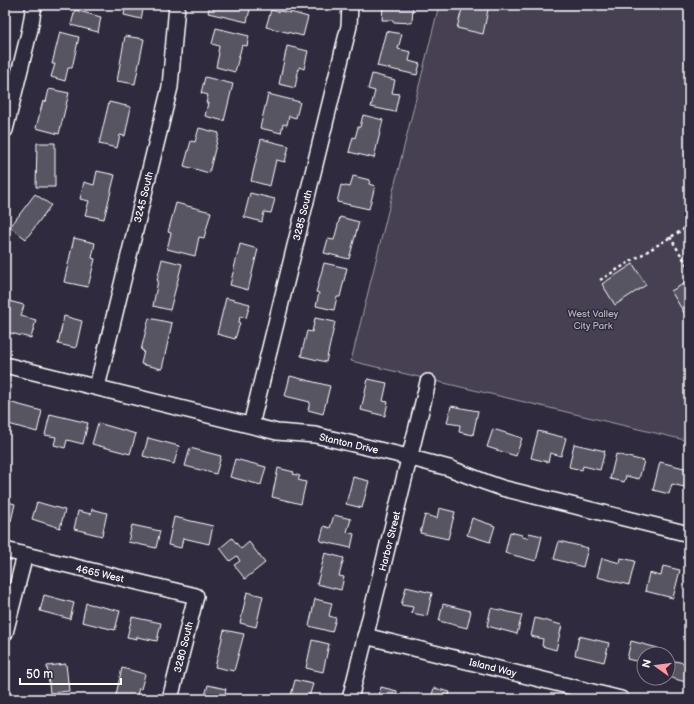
<svg xmlns="http://www.w3.org/2000/svg" width="694" height="704" viewBox="0 0 694 704" font-family="'Balsamiq Sans',sans-serif">
<style>
.green{fill:#464152;stroke:#a2a0a8}
.building{fill:#595564;stroke:#fff}
.lines{fill:none;stroke-linecap:round;stroke-linejoin:round}
.minor-casing{stroke:#fff;stroke-width:18}
.path{stroke:#fff;stroke-width:2.5;stroke-dasharray:3 3;stroke-linecap:butt}
.minor{stroke:#2f2a3d;stroke-width:15}
.labels{text-anchor:middle;stroke-width:3;stroke-linejoin:round;paint-order:stroke}
.street-label{font-size:10px;fill:#fff;stroke:#2f2a3d}
.park-label{font-size:10px;fill:#b5b3ba;stroke:#2f2a3d}
</style>
<rect width="100%" height="100%" fill="#2f2a3d"/>
<filter id="ink" filterUnits="userSpaceOnUse"><feTurbulence type="fractalNoise" baseFrequency=".025" numOctaves="2"/><feDisplacementMap in="SourceGraphic" scale="8" xChannelSelector="R" yChannelSelector="G"/><feConvolveMatrix kernelMatrix="1 2 1 2 8 2 1 2 1" color-interpolation-filters="sRGB"/></filter>
<g filter="url(#ink)">
<path class="green" d="M439 5H608L621 8 622 5H689V441L351 361Z"/>
<path class="building" d="M119 5H144L141 19 124 15 125 8 118 7Z
M210 5H251L247 22 208 13Z
M394 5H413L412 23 393 22V20H382L383 6 394 7Z
M463 5H489L483 34 457 28Z
M75 10 101 17 98 32 71 25Z
M271 10 279 12 280 11 290 13V12L308 17 303 36 266 27Z
M216 28 249 36 247 46 242 45 235 72 216 67 219 53 218 52 219 46 212 44Z
M386 31 402 34 398 49 411 52 409 61 420 64 417 75 377 66Z
M60 32 79 37 72 68H68L65 81 51 77 55 64H52Z
M125 36 144 39 135 84 117 81Z
M287 46 308 51 304 69 299 67 295 88 279 84Z
M372 74 395 80 392 93 399 94 395 112 371 107 375 91 368 89Z
M205 77 233 84 224 121 205 116 208 103H206L208 95 201 93Z
M49 89 69 93 59 134 36 128 43 101 46 102Z
M268 94 300 102 296 118 289 116 287 125 283 124 281 133 260 128Z
M109 102 131 107 125 136 120 135 117 148 99 144Z
M363 115 383 120 374 158 349 152 353 137 355 138 358 127H360Z
M199 128 219 133 209 173 184 166 191 141 195 142Z
M261 139 289 146 285 162 276 160 270 186 251 181Z
M37 143H55V187H36Z
M97 171 115 175 104 219 85 215 89 201 80 199 84 182 94 185Z
M353 176 370 180 369 184 375 186 369 209 337 202 341 185 350 187Z
M250 193 275 199 271 213 264 212 262 222 244 217Z
M35 194 51 205 26 239 10 227Z
M176 203 211 212 204 238 199 237 195 256 167 249 171 233 168 232Z
M340 217 359 222 349 259 324 253 328 239 334 240Z
M74 238 95 243 92 258 95 259 88 287 64 282Z
M240 244 258 249 248 290 230 285Z
M162 259 182 264 170 310 153 306 158 280H157Z
M324 263 347 268 340 297H337L334 310 316 306 319 293 316 292Z
M633 264 646 285 615 305 602 284Z
M689 281V321L671 291Z
M226 298 250 304 246 318 240 316 239 323H240L235 339 217 334Z
M5 300 24 305 21 316 36 320 31 338 6 332Z
M64 316 82 321 76 348 58 344Z
M149 318 172 323 162 369 141 364 144 351 141 350Z
M315 318 335 322 326 362 301 356 307 331 312 332Z
M290 376 330 386 323 414 308 410 310 402 285 396Z
M368 379 387 383 383 401 388 402 385 416 361 410Z
M5 401 42 411 37 432 5 423Z
M451 406 478 411 473 435 459 432 460 425 447 423Z
M50 414 88 423 83 444 67 440 65 448 54 445 56 437 45 435Z
M98 423 136 434 130 454 92 444Z
M493 429 522 438 516 456 487 447Z
M538 431 566 438 561 456 550 453 548 462 531 458Z
M148 438 179 446 174 464 143 456Z
M574 444 605 451 600 470 583 466 582 470 569 467Z
M190 448 221 456 216 474 185 466Z
M616 454 644 461 639 479 626 476 624 482 610 479Z
M235 459 266 467 261 485 230 477Z
M660 462 688 469 684 487 672 484 669 494 653 490Z
M278 468 294 472 293 474 300 476 298 480 306 482 301 504 272 497Z
M353 477 369 481 362 508 346 504Z
M5 501 15 504 11 521 5 520Z
M37 502 65 510 60 528 32 519Z
M439 508 455 512 448 539 420 533 425 515 437 518Z
M92 509 107 513 102 536 74 529 78 511 91 514Z
M334 515 351 519 347 532 354 534 351 548 320 541 324 526 330 528Z
M174 517 213 526 209 544 183 538 181 548 168 545Z
M472 518 495 526 490 542 467 535Z
M132 525 160 531 156 548 128 542Z
M510 532 522 535V537L528 538 529 533 542 536 536 561 505 553Z
M232 538 241 549 249 542 265 563 245 579 234 565 240 561 237 556 230 561 220 548Z
M559 541 588 548 583 567 554 559Z
M325 553 344 558 339 576 344 577 341 590 317 584Z
M602 558 620 563 621 558 635 561 629 585 597 577Z
M663 566 680 570 673 598 645 591 649 573 661 576Z
M406 587 432 593 427 616 411 613 413 607 401 605Z
M247 592 263 596 256 627 240 623Z
M44 595 74 603 70 619 40 611Z
M315 599 332 603 329 616 336 618 332 632 309 626Z
M86 603 120 611 115 630 82 622Z
M443 604 471 611 467 628 439 621Z
M491 608 522 615 517 634 487 626Z
M132 617 161 623 157 641 137 637V639L127 637Z
M535 618 562 625 556 650 542 646 543 639 531 636Z
M224 630 244 634 234 671 215 667Z
M579 636 609 643 604 662 575 655Z
M312 640 329 644 323 672 306 668Z
M631 641 658 648 657 654H644V663L627 659Z
M670 660 689 664V683L668 677V667Z
M66 664 69 691 50 693 47 666Z
M122 668 145 674 141 689 139 688 136 699H115Z
M295 680 313 684 309 697 316 699H290Z
M208 685 226 689 224 699H204Z
M381 687 397 691 396 699H378Z
M434 688 450 692 448 699H419L420 696 431 698Z"/>
<g class="lines">
<g class="minor-casing">
<path id="minor" d="M5 130 30 29 34 5
M5 365 277 432 315 435 396 454 449 468 485 482 502 488 689 534
M97 387 170 87 177 5
M251 425 349 26 350 5
M5 550 196 596 170 699
M5 633 25 555
M365 636 621 699
M350 699 428 382"/>
</g>
<path class="path" d="M670 237 689 268
M600 280 689 226"/>
<use href="#minor" class="minor"/>
</g>
</g>
<g class="labels">
<g class="street-label">
<text transform="translate(143 197) rotate(-76)" y="4">3245 South</text>
<text transform="translate(302 215) rotate(-76)" y="4">3285 South</text>
<text transform="translate(349 443) rotate(13)" y="4">Stanton Drive</text>
<text transform="translate(389 541) rotate(-76)" y="4">Harbor Street</text>
<text transform="translate(100 573) rotate(13)" y="4">4665 West</text>
<text transform="translate(183 647) rotate(-76)" y="4">3280 South</text>
<text transform="translate(493 667) rotate(14)" y="4">Island Way</text>
</g>
<g class="park-label">
<text x="593" y="317">West Valley<tspan x="593" dy="12">City Park</tspan></text>
</g>
</g>
<rect width="694" height="704" fill="none" stroke="#2f2a3d" stroke-width="20"/>
<rect x="10" y="10" width="674" height="684" fill="none" stroke="#fff" stroke-width="1.5" filter="url(#ink)"/>
<g transform="translate(656 666) rotate(284)"><circle r="19" fill="#2f2a3d" stroke="#827f8b"/>
<path d="M0-3L7 15L0 10L-7 15Z" fill="#ff9aa2"/>
<text y="-6" font-size="11" font-weight="bold" text-anchor="middle" fill="#ffffff">N</text>
</g>
<path d="M20 678v6h101v-6" fill="none" stroke="#ffffff" stroke-width="2"/>
<text x="26" y="678" font-size="12" fill="#ffffff" stroke="#2f2a3d" stroke-width="3" paint-order="stroke">50 m</text>
</svg>
